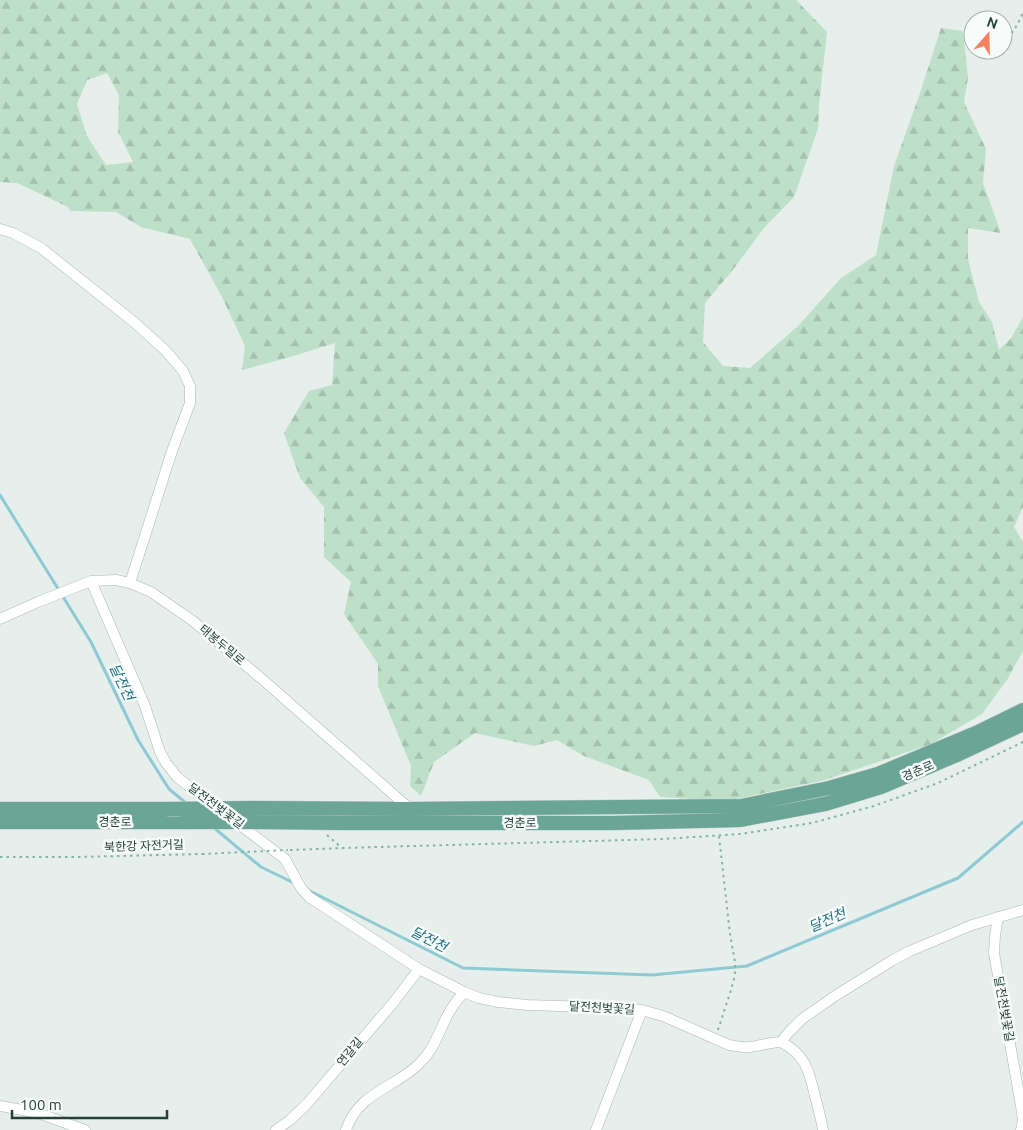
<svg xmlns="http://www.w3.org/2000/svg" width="1023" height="1130" viewBox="0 0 1023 1130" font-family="Ubuntu,'Noto Sans KR',sans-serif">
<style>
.forest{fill:url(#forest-firs);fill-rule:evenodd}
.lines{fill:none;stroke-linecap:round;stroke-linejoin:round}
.stream{stroke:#8ec9d4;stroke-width:3}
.minor-casing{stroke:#a8b8b2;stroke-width:11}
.major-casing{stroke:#c2cac8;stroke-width:15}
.path{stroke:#86b3a5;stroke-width:2;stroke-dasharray:2.5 4;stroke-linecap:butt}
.minor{stroke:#fff;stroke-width:10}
.major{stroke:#6aa596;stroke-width:14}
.major-bridge-casing{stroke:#c2cac8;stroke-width:15;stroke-linecap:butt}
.path-bridge{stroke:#86b3a5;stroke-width:2;stroke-dasharray:2.5 4;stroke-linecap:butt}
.major-bridge{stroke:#6aa596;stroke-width:14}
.labels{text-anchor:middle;stroke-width:5;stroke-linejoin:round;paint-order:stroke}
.street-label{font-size:12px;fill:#24423a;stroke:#f7fbf9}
.water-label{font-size:14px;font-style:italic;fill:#1c6f80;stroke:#f7fbf9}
</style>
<defs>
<pattern id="forest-firs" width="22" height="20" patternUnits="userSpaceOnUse" patternTransform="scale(1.25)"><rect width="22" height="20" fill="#bfe0c8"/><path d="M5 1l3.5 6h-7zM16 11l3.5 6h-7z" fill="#a4c1ad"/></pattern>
</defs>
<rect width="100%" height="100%" fill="#e6efeb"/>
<path class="forest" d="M0 0H796L827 32 819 105 818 129 794 197 764 228 732 271 705 303 703 342 723 366 750 368 798 326 841 278 876 255 894 166 919 96 941 28 963 31 968 78 964 102 986 149 983 183 1001 233 968 228V259L979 302 992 322 999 350 1011 338 1023 317V507L1014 527 1023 542V651L1007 680 982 714 931 744 825 780 727 801 660 797 649 780 584 756 557 740 534 746 475 733 434 762 421 796 410 786 411 766 378 686V664L344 614 351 582 324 557V507L300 478 284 433 309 391 332 385 335 343 287 358 242 370 245 346 222 297 190 239 141 227 116 212 70 211 68 207 17 183 0 182ZM107 73 119 95 118 132 133 162 106 165 87 136 77 104 87 80Z"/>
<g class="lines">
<path class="stream" d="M0 495 91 642 138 740 169 789 186 803
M213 827 261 867 296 884
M308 890 463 968 652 975 747 966 958 878 1023 822"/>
<g class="minor-casing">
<path id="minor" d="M0 229 13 233 41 248 134 322 166 351 183 371 190 386V403L172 451 130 583
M91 581 145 706 160 752 166 763 177 777 218 809
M0 619 38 602 91 581 116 580 130 583 151 592 193 621 262 679 410 809
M236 822 285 859 301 888 309 897 419 969 464 992 479 998 498 1002 527 1005 624 1008 642 1010 663 1016 729 1045C736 1046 743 1048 750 1047 760 1046 770 1042 781 1042L789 1032 802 1019 835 996 893 960 910 951 972 925 1023 910
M998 917 995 936 994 953 1021 1106 1023 1120 1021 1130
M781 1042C806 1055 809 1071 815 1096 818 1107 821 1118 823 1130
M0 1106 38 1113 85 1130
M276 1130 290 1120 306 1105 393 1003 419 969
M346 1130C359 1092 393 1089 419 1064 436 1048 439 1029 450 1011 454 1004 459 998 464 992
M596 1130 642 1010"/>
</g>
<g class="major-casing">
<path id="major" d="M253 808 410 809 741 806 829 788 878 774 976 733 1023 710
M0 809H167
M0 822H185
M257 822 340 823H613L740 820 825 804 881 787 959 754 1023 724"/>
</g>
<path class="path" d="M1003 43C1013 34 1018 24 1023 12
M327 835 342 848
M290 850 342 848 663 839 740 834 812 823 874 806 938 783 1023 742
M0 857H77L202 854
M718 1030 731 990 735 975V962L730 934 719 836"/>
<use href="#minor" class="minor"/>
<use href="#major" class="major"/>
<g class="major-bridge-casing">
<path id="major-bridge" d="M167 809 253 808
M185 822H257"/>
</g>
<path class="path-bridge" d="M202 854 288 850"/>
<use href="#major-bridge" class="major-bridge"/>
</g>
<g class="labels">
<g class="street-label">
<text transform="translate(222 645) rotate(40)" y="4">태봉두밀로</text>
<text transform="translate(918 771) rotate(-23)" y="4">경춘로</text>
<text transform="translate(216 806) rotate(37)" y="4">달전천벚꽃길</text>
<text x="115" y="826">경춘로</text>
<text x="520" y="827">경춘로</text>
<text transform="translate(144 846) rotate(-2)" y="4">북한강 자전거길</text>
<text transform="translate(602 1008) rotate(3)" y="4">달전천벚꽃길</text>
<text transform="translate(1004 1009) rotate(80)" y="4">달전천벚꽃길</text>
<text transform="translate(350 1052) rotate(-50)" y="4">연갈길</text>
</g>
<g class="water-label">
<text transform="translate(122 682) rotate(65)" y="5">달전천</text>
<text transform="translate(827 920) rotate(-23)" y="5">달전천</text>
<text transform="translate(429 939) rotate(27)" y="5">달전천</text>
</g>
</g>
<g transform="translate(988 35) rotate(20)"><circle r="24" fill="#f7fbf9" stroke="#a3b1ad"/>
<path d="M0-4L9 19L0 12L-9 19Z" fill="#f4845f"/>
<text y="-8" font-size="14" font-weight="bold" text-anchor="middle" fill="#24423a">N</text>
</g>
<path d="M12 1110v8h155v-8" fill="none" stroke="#24423a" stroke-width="2.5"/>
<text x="20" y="1110" font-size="15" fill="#24423a" stroke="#f7fbf9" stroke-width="4" paint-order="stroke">100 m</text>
</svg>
